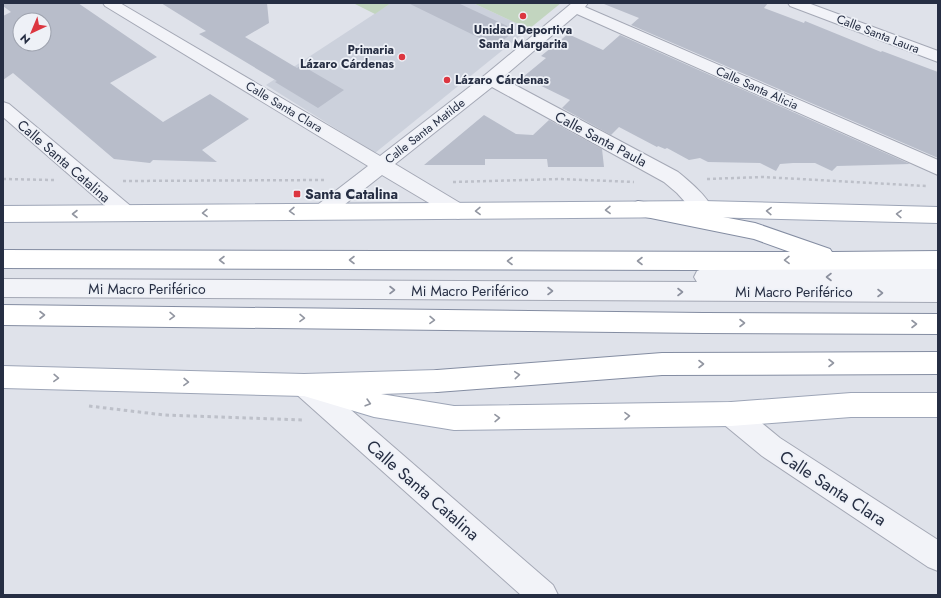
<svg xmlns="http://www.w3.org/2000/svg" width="941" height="598" viewBox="0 0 941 598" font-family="Jost,sans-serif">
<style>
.built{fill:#ccd1dc}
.green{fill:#c2d5bf}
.building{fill:#b8bdca;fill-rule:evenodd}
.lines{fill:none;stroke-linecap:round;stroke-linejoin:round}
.minor-casing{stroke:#a4a8b5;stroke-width:2}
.major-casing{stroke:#9da5b7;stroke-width:2}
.highway-casing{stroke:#848da2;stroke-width:2}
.path-far1{stroke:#bdc0c9;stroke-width:2.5;stroke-dasharray:3 3;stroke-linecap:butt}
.path{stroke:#bdc0c9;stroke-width:3;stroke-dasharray:3.5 3.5;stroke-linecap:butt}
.minor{fill:#f2f3f8;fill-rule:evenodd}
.major{fill:#fff;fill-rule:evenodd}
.highway{fill:#fff;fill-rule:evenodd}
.oneway{stroke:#9296a1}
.oneway2{stroke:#8c909e}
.poi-dot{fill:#dc3640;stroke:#eef1f7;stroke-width:1.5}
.labels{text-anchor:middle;stroke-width:3.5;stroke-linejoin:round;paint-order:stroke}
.far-poi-label{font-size:12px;font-weight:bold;fill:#262e43;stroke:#eef1f7}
.far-street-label{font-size:12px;fill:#262e43;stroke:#eef1f7}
.street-label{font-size:14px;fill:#262e43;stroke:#eef1f7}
.poi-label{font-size:14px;font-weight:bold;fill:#262e43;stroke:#eef1f7;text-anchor:start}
.near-street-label{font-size:17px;fill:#262e43;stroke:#eef1f7}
</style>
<rect width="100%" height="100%" fill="#dfe2ea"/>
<path class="built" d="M391 3H473L529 29 375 153 266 85Z"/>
<path class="green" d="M353 3H391L375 14Z
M473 3H561L529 29Z"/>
<path class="building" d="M3 3H78L157 57 110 83 163 122 210 94 249 119 202 150 217 162 153 160 150 163 114 159 13 73 3 80V16L11 12 3 6ZM20 20H44V44H20Z
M161 3H267L269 23 245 37 297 68 301 65 344 90 318 108 275 82 277 81 199 34 206 31Z
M408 3H458L516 30 496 46Z
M768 3 764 8 804 23 805 21 881 52 882 51 938 72V158L631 25 639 18 604 4Z
M568 34 603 50 620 35 910 164 837 166 832 171 815 163H793L780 164 776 171 760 163 708 162 700 158 689 160 667 148 665 149 658 146 657 147 619 127 611 135 562 108 570 100 523 77 546 58 541 56Z
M484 115 516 134 533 135 549 120 602 149 604 167H548L547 159H485V165H424Z"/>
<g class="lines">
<g class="minor-casing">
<path id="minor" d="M103 3H120L380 156 485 75 572 3H588L585 7 938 160V175L577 14 502 78 678 172C690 182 705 194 713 209L710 214 703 217 696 214 677 193 664 182 492 87 395 164 465 206 468 211 465 216 458 219 451 216 382 175 330 216 323 219 316 216 313 211 316 206 368 166 105 6Z
M788 3H808L938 51V62L790 6Z
M3 102 9 104 133 208 136 213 133 218 126 221 119 218 3 117Z
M705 268H938V302L3 297V279L697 282 694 277 697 271Z
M304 374 313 377 553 585 558 595H521L295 393 292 385 295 377Z
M731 402 740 405 780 438 938 540V571L928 567 762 456 722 423 719 414 722 405Z"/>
</g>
<g class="major-casing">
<path id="major" d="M703 201 938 207V223L703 217 3 222V206Z
M3 366 304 374 437 370 446 373 449 381 446 389 437 392 381 394 454 406 731 402 851 393H938V417H851L731 426 454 430 374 417 304 396 3 388Z"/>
</g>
<g class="highway-casing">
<path id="highway" d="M638 201 755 223 830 249 832 252 938 251V269L693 270 3 268V250L790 252 754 239 631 214 628 209 631 204Z
M3 305 703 313 938 314V334L703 333 3 325Z
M938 352V374L662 375 437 392 428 389 425 381 428 373 437 370 662 353Z"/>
</g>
<path class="path-far1" d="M3 179 54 180
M707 179 763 177 926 186
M123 181 326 180
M453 182 560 179 634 182"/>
<path class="path" d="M89 406 164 415 303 420"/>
<use href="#minor" class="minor"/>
<use href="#major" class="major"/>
<use href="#highway" class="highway"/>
</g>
<defs><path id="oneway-chevron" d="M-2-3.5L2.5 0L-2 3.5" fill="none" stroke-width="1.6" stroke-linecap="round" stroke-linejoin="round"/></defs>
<g class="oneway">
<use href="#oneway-chevron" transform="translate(608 210) rotate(179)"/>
<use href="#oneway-chevron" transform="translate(292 211) rotate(179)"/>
<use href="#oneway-chevron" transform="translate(478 211) rotate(179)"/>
<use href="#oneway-chevron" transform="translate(769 211) rotate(-178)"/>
<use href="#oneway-chevron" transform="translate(205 213) rotate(179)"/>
<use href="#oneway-chevron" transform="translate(75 214) rotate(180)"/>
<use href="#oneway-chevron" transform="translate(899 214) rotate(-178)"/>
<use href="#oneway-chevron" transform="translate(222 260) rotate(-180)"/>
<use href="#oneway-chevron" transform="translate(352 260) rotate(-180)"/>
<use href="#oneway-chevron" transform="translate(787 260) rotate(179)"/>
<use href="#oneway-chevron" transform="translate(510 261) rotate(-180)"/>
<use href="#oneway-chevron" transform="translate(640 261) rotate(-180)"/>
<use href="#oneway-chevron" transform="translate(42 315)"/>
<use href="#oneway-chevron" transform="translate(172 316) rotate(1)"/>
<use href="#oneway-chevron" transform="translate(302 318) rotate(1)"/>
<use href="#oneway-chevron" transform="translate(432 320) rotate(1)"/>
<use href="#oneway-chevron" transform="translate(742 323)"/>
<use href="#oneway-chevron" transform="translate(914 324)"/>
<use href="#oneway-chevron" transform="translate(831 363)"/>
<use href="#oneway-chevron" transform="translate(701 364)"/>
<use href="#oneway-chevron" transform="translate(517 375) rotate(-5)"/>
<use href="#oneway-chevron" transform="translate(56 378) rotate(2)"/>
<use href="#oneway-chevron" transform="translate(186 382) rotate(2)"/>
<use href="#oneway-chevron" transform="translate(368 403) rotate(16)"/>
<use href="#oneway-chevron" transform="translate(627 416) rotate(-1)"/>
<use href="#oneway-chevron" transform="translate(497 418) rotate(-1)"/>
</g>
<g class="oneway2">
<use href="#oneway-chevron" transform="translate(829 277) rotate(-180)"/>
<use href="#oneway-chevron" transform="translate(392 290)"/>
<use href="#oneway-chevron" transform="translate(550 291)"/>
<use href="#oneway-chevron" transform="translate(680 292)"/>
<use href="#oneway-chevron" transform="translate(880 293)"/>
</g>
<g class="poi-dot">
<circle cx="523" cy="16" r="4"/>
<circle cx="402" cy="57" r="4"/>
<circle cx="447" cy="80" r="4"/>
<rect x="293" y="190" width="8" height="8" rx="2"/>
</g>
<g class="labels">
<g class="far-poi-label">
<text x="523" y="34">Unidad Deportiva<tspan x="523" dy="14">Santa Margarita</tspan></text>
<text x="394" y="54" text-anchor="end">Primaria<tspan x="394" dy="14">Lázaro Cárdenas</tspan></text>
<text x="455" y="84" text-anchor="start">Lázaro Cárdenas</text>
</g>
<g class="far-street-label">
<text transform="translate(878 34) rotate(21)" y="4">Calle Santa Laura</text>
<text transform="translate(757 88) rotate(24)" y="4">Calle Santa Alicia</text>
<text transform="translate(284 107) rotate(31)" y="4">Calle Santa Clara</text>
<text transform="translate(425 131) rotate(-38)" y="4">Calle Santa Matilde</text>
</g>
<g class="street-label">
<text transform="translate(601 139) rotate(28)" y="5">Calle Santa Paula</text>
<text transform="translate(64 161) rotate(41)" y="5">Calle Santa Catalina</text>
<text x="147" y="294">Mi Macro Periférico</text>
<text x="470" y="296">Mi Macro Periférico</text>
<text x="794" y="297">Mi Macro Periférico</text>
</g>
<g class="poi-label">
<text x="305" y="199">Santa Catalina</text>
</g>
<g class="near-street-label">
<text transform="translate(833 488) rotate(33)" y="6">Calle Santa Clara</text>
<text transform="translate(423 490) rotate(41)" y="6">Calle Santa Catalina</text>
</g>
</g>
<rect width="941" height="598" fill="none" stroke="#262e43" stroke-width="8"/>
<g transform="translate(32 32) rotate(224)"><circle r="19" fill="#eef1f7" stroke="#9ea3af"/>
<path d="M0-3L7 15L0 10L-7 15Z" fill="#dc3640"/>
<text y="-6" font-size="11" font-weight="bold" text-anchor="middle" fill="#262e43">N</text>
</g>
</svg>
